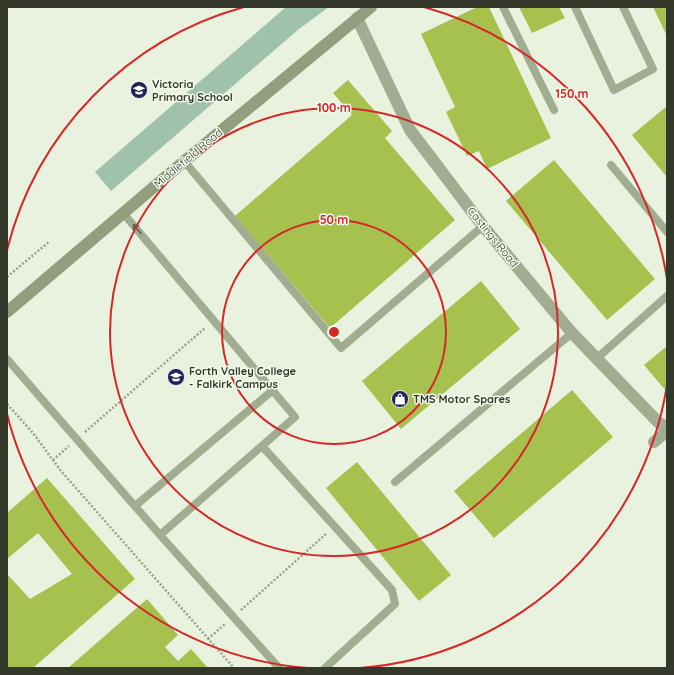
<svg xmlns="http://www.w3.org/2000/svg" width="674" height="675" viewBox="0 0 674 675" font-family="Quicksand,sans-serif">
<style>
.green{fill:#a0c1ab}
.building{fill:#a6c14e}
.lines{fill:none;stroke-linecap:round;stroke-linejoin:round}
.path{stroke:#98a487;stroke-width:2.5;stroke-dasharray:2 2;stroke-linecap:butt}
.lane{stroke:#a1ad91;stroke-width:8}
.street{stroke:#a1ad91;stroke-width:12}
.secondary{stroke:#929e7d;stroke-width:12}
.oneway{stroke:#5a614e}
.ring{fill:none;stroke:#d62828;stroke-width:2}
.labels{text-anchor:middle;stroke-width:3;stroke-linejoin:round;paint-order:stroke}
.poi-label{font-size:11px;font-weight:bold;fill:#34382a;stroke:#f2faec;text-anchor:start}
.street-label{font-size:11px;fill:#34382a;stroke:#f2faec}
.centre{fill:#d62828;stroke:#f2faec;stroke-width:2}
.ring-label{font-size:12px;text-anchor:middle;font-weight:bold;fill:#d62828;stroke:#f2faec;stroke-width:3;stroke-linejoin:round;paint-order:stroke}
</style>
<rect width="100%" height="100%" fill="#e8f2df"/>
<path class="green" d="M286 7H329L299 29 111 191 95 172Z"/>
<path class="building" d="M477 7H489L551 138 487 169 479 151 467 156 446 112 455 107 421 34Z
M519 7H559L565 18 532 33Z
M653 7H667V36Z
M348 80 392 131 385 138 455 220 330 328 235 216 352 115 333 93Z
M667 106V177L632 135Z
M554 160 655 279 607 320 506 201Z
M481 281 520 329 401 429 362 381Z
M667 346V392L644 365Z
M572 390 613 437 494 538 454 491Z
M357 462 451 575 419 601 326 488Z
M47 478 135 579 33 668H7V574L30 599 72 574 38 533 7 559V513Z
M147 599 178 635 165 647 178 661 191 649 208 668H68Z"/>
<g class="lines">
<path class="path" d="M7 277 50 241
M7 404 33 433 61 471 234 668
M85 432 205 328
M53 460 69 446
M241 610 327 533
M208 639 225 624"/>
<path class="lane" d="M503 7 554 110
M575 7 614 90 653 69 623 7
M184 161 341 348 483 226
M611 165 667 232
M123 213 295 417 160 535
M7 359 160 535 279 668
M596 359 667 296
M262 446 392 590 395 604 325 668
M395 482 572 333
M135 506 273 390"/>
<path class="street" d="M357 18 410 130 483 226 572 333 658 422 667 428
M654 442 667 431"/>
<path class="secondary" d="M7 312 175 169 371 7"/>
</g>
<defs><path id="oneway-shaft" d="M-6 0H5M1.5-3L5.5 0L1.5 3" fill="none" stroke-width="1.6" stroke-linecap="round" stroke-linejoin="round"/></defs>
<use class="oneway" href="#oneway-shaft" transform="translate(137 229) rotate(-130)"/>
<g class="ring">
<circle cx="334" cy="332" r="112"/>
<circle cx="334" cy="332" r="224"/>
<path d="M667 385A337 337 0 0 1 360 668M308 668A337 337 0 0 1 7 414M7 250A337 337 0 0 1 244 7M424 7A337 337 0 0 1 667 279"/>
</g>
<defs>
<g id="school-disc" transform="scale(0.9)"><circle r="9.5" fill="#242158" stroke="#f2faec"/><path d="M0-5L7-2L0 1L-7-2ZM-4 1L0 2.5L4 1V4Q0 6-4 4Z" fill="#fff"/></g>
<g id="university-disc" transform="scale(0.9)"><circle r="9.5" fill="#242158" stroke="#f2faec"/><path d="M0-5L7-2L0 1L-7-2ZM-4 1L0 2.5L4 1V4Q0 6-4 4Z" fill="#fff"/></g>
<g id="shop-disc" transform="scale(0.9)"><circle r="9.5" fill="#242158" stroke="#f2faec"/><path d="M-5-2.5h2.3a2.7 3.5 0 0 1 5.4 0H5L5.5 6h-11ZM-1.5-2.5h3a1.5 2.3 0 0 0-3 0Z" fill="#fff"/></g>
</defs>
<g fill-rule="evenodd">
<use href="#school-disc" x="139" y="90"/>
<use href="#university-disc" x="176" y="377"/>
<use href="#shop-disc" x="400" y="399"/>
</g>
<g class="labels">
<g class="poi-label">
<text x="152" y="88">Victoria<tspan x="152" dy="13">Primary School</tspan></text>
<text x="189" y="375">Forth Valley College<tspan x="189" dy="13">- Falkirk Campus</tspan></text>
<text x="413" y="403">TMS Motor Spares</text>
</g>
<g class="street-label">
<text transform="translate(188 158) rotate(-40)" y="4">Middlefield Road</text>
<text transform="translate(493 237) rotate(51)" y="4">Castings Road</text>
</g>
</g>
<circle cx="334" cy="332" r="6" class="centre"/>
<g class="ring-label">
<text x="572" y="98">150 m</text>
<text x="334" y="112">100 m</text>
<text x="334" y="224">50 m</text>
</g>
<rect width="674" height="675" fill="none" stroke="#34382a" stroke-width="16"/>
</svg>
